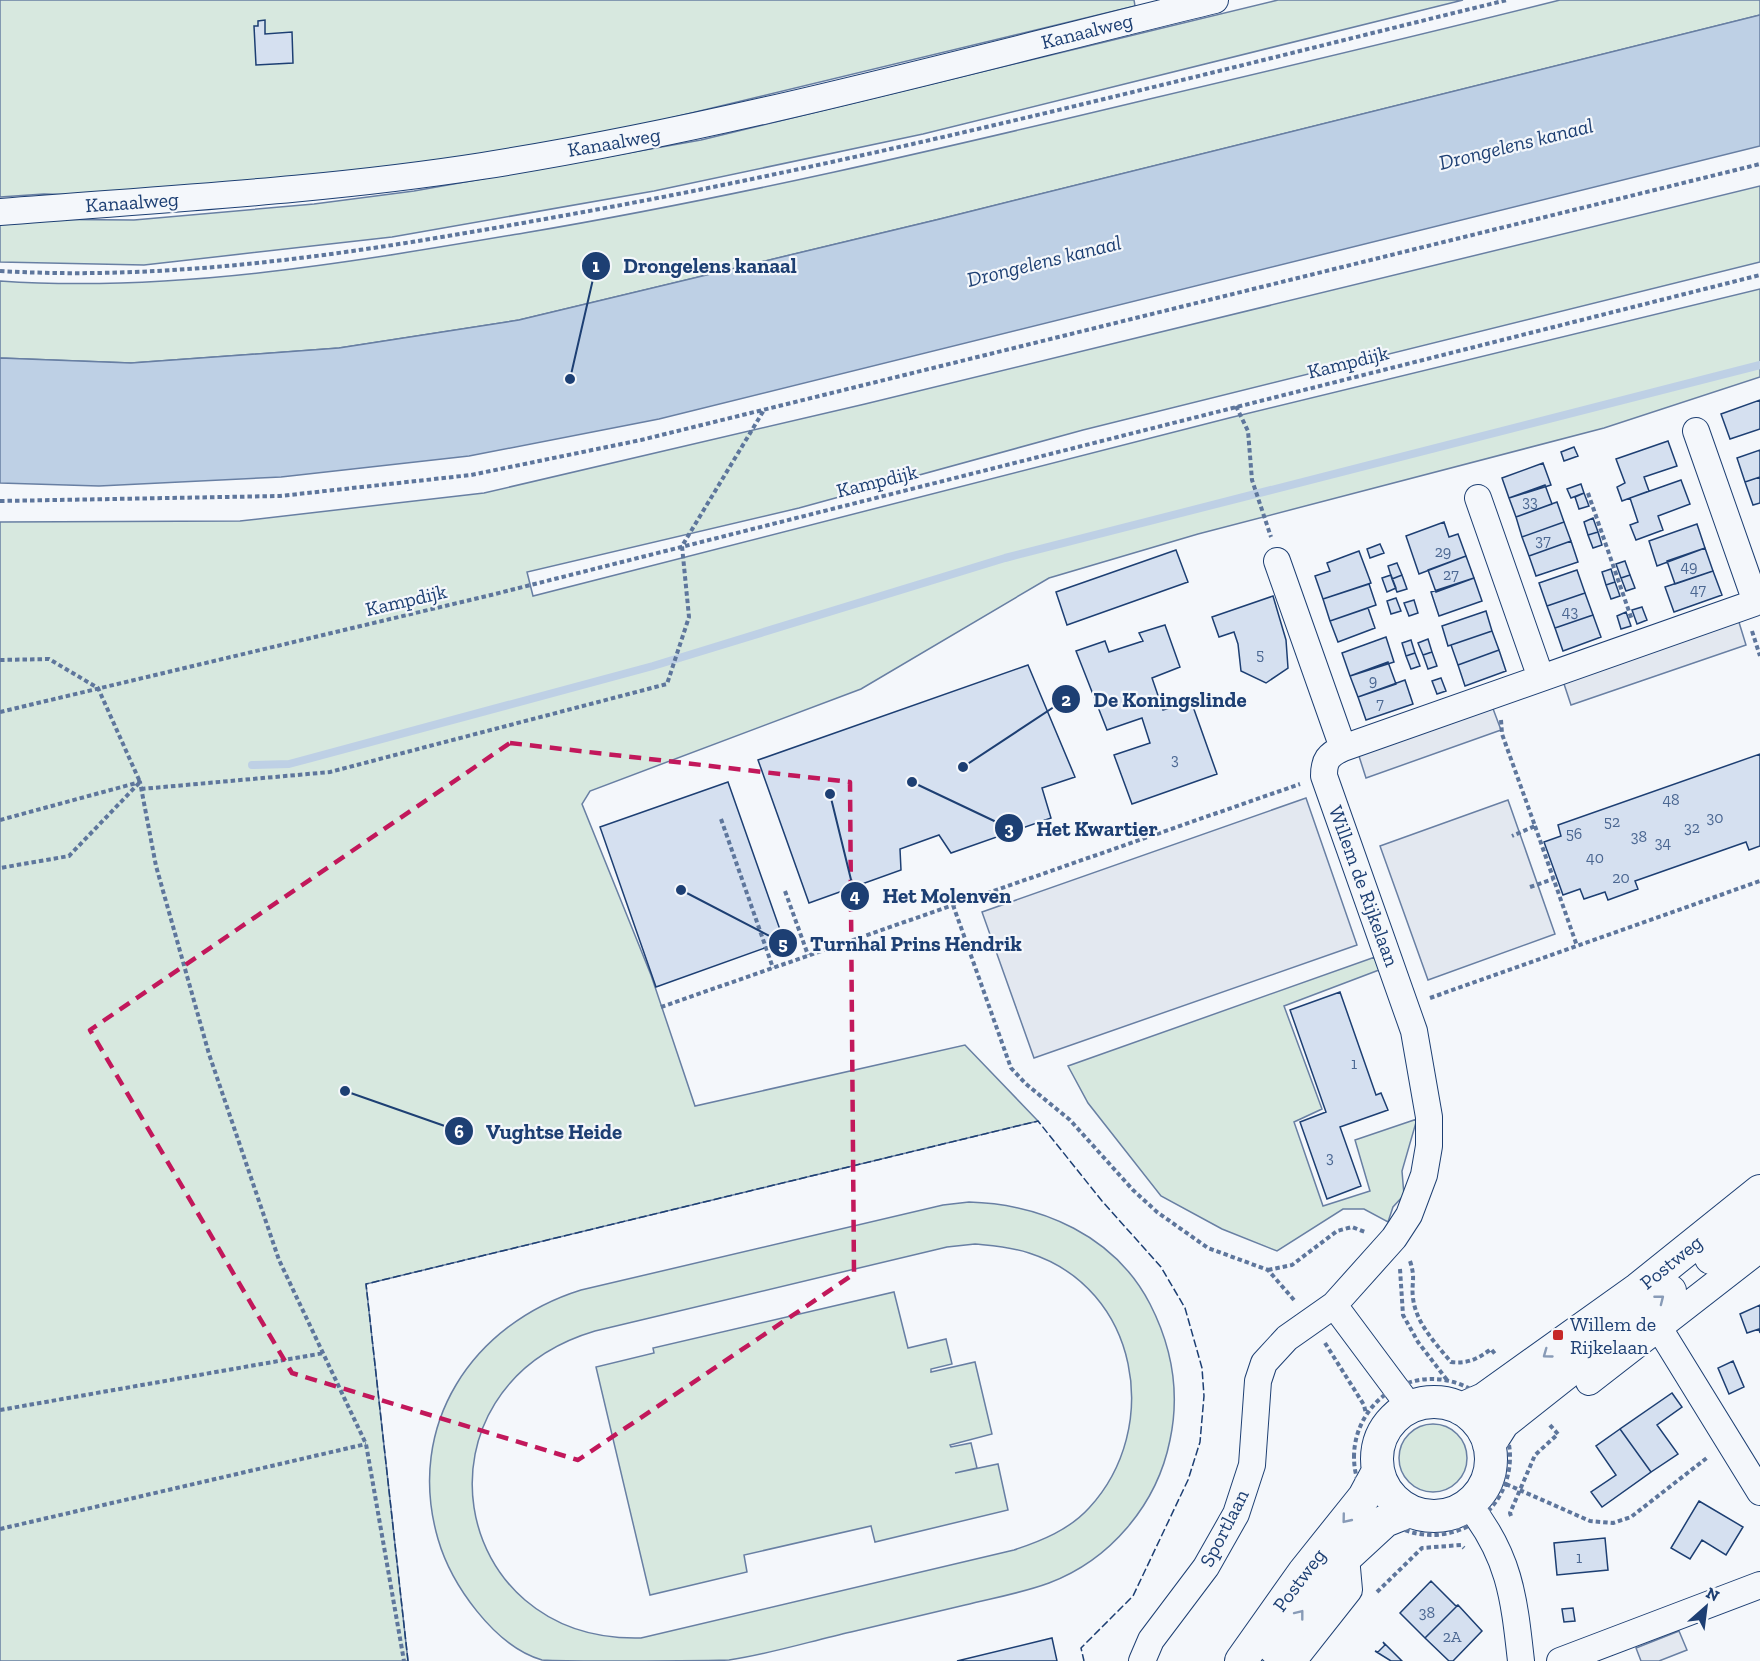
<svg xmlns="http://www.w3.org/2000/svg" width="1760" height="1661" viewBox="0 0 1760 1661" font-family="'Zilla Slab',serif">
<style>
.green{fill:#d7e8df;stroke:#687fa3;stroke-width:1.5;fill-rule:evenodd}
.parking{fill:#e3e8f0;stroke:#687fa3;stroke-width:1.5}
.water{fill:#bed0e5;stroke:#687fa3;stroke-width:1.5}
.lines{fill:none;stroke-linecap:round;stroke-linejoin:round}
.stream{stroke:#bed0e5;stroke-width:8}
.building{fill:#d5e0f0;stroke:#1d3f73;stroke-width:1.5}
.minor-casing{stroke:#1d3f73;stroke-width:28}
.tertiary-casing{stroke:#1d3f73;stroke-width:34}
.path{stroke:#5e769c;stroke-width:4;stroke-dasharray:4.5 3;stroke-linecap:butt}
.minor{stroke:#f4f7fb;stroke-width:26}
.tertiary{stroke:#f4f7fb;stroke-width:32}
.fence{stroke:#1d3f73;stroke-width:1.5;stroke-dasharray:8 3;stroke-linecap:butt}
.oneway{stroke:#889bb7}
.marked{fill:none;stroke:#c2185b;stroke-width:4.5;stroke-dasharray:12 8;stroke-linejoin:round}
.poi-dot{fill:#c62828;stroke:#f4f7fb;stroke-width:2}
.labels{text-anchor:middle;stroke-width:4.5;stroke-linejoin:round;paint-order:stroke}
.number-label{font-size:16px;fill:#4b6792}
.street-label{font-size:20px;fill:#1d3f73;stroke:#f4f7fb}
.poi-label{font-size:20px;fill:#1d3f73;stroke:#f4f7fb;text-anchor:start}
.water-label{font-size:21px;font-style:italic;fill:#1d3f73;stroke:#f4f7fb}
.leader{fill:none;stroke:#1d3f73;stroke-width:2}
.callout-dot{fill:#1d3f73;stroke:#f4f7fb;stroke-width:2}
.mark-label{font-size:18px;text-anchor:middle;font-weight:bold;fill:#fff}
.callout-label{font-size:21px;text-anchor:middle;font-weight:bold;fill:#1d3f73;stroke:#f4f7fb;stroke-width:4.5;stroke-linejoin:round;paint-order:stroke}
</style>
<rect width="100%" height="100%" fill="#f4f7fb"/>
<path class="green" d="M0 0H1134L1135 6 571 142 333 174 84 195 44 194 0 197Z
M1278 0H1463L923 134 654 191 392 237 144 265 0 262V219L134 220 314 204 414 191 701 140Z
M1560 0H1760V15L940 219 519 320 339 348 131 363 0 358V281C175 293 352 262 524 233 731 198 936 150 1141 101 1281 68 1421 35 1560 0Z
M1760 186V262L1083 430 799 508 527 572 533 596 1229 418 1760 289V377L1604 428 1198 534 1049 578 861 689 590 791 582 804 651 975 695 1106 965 1045 1038 1121 366 1284 408 1661H0V522L240 521 484 493 865 404Z
M1375 957 1379 970 1284 1006 1322 1109 1294 1122 1323 1206 1370 1191 1355 1140 1417 1119 1402 1171 1404 1195 1393 1207 1388 1222 1364 1209H1343L1277 1251 1222 1229 1161 1196 1088 1103 1068 1066Z
M969 1202C1042 1204 1115 1236 1150 1304 1172 1347 1180 1393 1170 1440 1157 1505 1110 1560 1049 1583 1022 1593 993 1598 965 1605 927 1614 889 1623 851 1632 811 1641 770 1654 729 1660 694 1661 641 1661 604 1661 585 1661 560 1661 542 1660 494 1646 451 1584 438 1539 405 1425 472 1324 581 1290L943 1205ZM975 1244C994 1246 1011 1247 1029 1253 1139 1288 1163 1428 1089 1508 1069 1530 1041 1541 1014 1550L641 1638C446 1643 406 1387 595 1331L947 1247Z
M894 1292 908 1348 946 1339 952 1364 931 1369V1372L975 1362 992 1434 950 1445 951 1447 971 1443 977 1468 955 1473 998 1464 1008 1510 875 1542 871 1526 744 1555 747 1572 650 1595 596 1367 654 1353 653 1348Z
M1399 1458a34 34 0 1 1 68 0a34 34 0 1 1-68 0Z"/>
<path class="parking" d="M1738 619 1746 645 1571 705 1563 681Z
M1492 706 1501 730 1366 778 1358 753Z
M1306 798 1357 945 1034 1058 982 912Z
M1508 800 1555 934 1428 980 1380 846Z
M1679 1631 1687 1650 1659 1661H1641L1636 1648Z"/>
<path class="water" d="M1760 15V146L659 419 469 456 281 477 99 486 0 483V358L131 363 339 348 519 320 940 219Z"/>
<g class="lines">
<path class="stream" d="M252 765 289 764 653 666 1005 558 1760 365"/>
</g>
<path class="building" d="M265 20V34L292 32 293 63 256 65 254 26H258V21Z
M1760 400V429L1730 439 1721 414Z
M1668 441 1677 466 1644 477 1649 491 1622 501 1617 487 1625 483 1616 459Z
M1574 447 1578 456 1564 461 1561 452Z
M1760 450V477L1745 482 1737 458Z
M1543 463 1551 485 1509 498 1502 478Z
M1760 477V503L1753 505 1745 482Z
M1681 480 1690 504 1658 516 1663 530 1636 540 1630 525 1638 522 1630 498Z
M1581 484 1584 493 1571 498 1567 489Z
M1545 485 1552 504 1516 517 1509 498Z
M1584 493 1589 506 1579 509 1575 497Z
M1557 502 1564 522 1522 537 1516 517Z
M1593 518 1598 532 1588 535 1584 522Z
M1444 522 1449 537 1458 534 1466 556 1419 574 1406 536Z
M1564 522 1571 541 1529 556 1522 537Z
M1697 524 1705 548 1657 566 1649 541Z
M1598 532 1602 545 1593 548 1588 535Z
M1571 541 1578 562 1536 576 1529 556Z
M1380 544 1384 553 1370 558 1367 549Z
M1705 548 1713 571 1675 584 1667 561Z
M1176 550 1188 582 1067 625 1056 592Z
M1359 551 1371 583 1323 599 1315 576 1330 571 1327 563Z
M1466 556 1474 578 1436 592 1428 570Z
M1625 561 1630 575 1621 578 1616 564Z
M1397 563 1402 575 1392 579 1388 566Z
M1611 569 1615 582 1606 585 1602 572Z
M1577 570 1585 593 1547 606 1539 583Z
M1713 571 1722 595 1674 612 1665 587Z
M1391 575 1396 588 1387 592 1382 578Z
M1402 575 1407 589 1397 592 1392 579Z
M1630 575 1635 588 1626 591 1621 578Z
M1474 578 1482 601 1439 616 1431 592Z
M1615 582 1620 596 1611 599 1606 585Z
M1369 584 1376 605 1330 621 1323 599Z
M1585 593 1593 615 1555 628 1547 606Z
M1273 596 1286 640 1288 668 1266 683 1241 671 1238 644 1234 632 1219 637 1212 617Z
M1396 598 1401 611 1391 614 1387 601Z
M1414 600 1418 613 1409 616 1404 603Z
M1642 607 1647 620 1637 624 1632 610Z
M1368 608 1375 628 1338 642 1330 621Z
M1486 611 1492 631 1448 646 1442 626Z
M1626 612 1631 626 1621 629 1617 616Z
M1593 615 1601 637 1563 651 1555 628Z
M1165 625 1180 667 1152 678 1163 710 1191 701 1217 774 1132 804 1114 755 1150 743 1142 718 1107 730 1076 651 1105 641 1109 652 1143 641 1139 633Z
M1492 631 1499 650 1458 665 1451 645Z
M1386 637 1394 662 1350 676 1342 653Z
M1428 639 1432 652 1423 655 1418 643Z
M1411 640 1415 653 1406 656 1402 643Z
M1499 650 1506 671 1465 686 1458 665Z
M1432 652 1437 666 1428 669 1423 655Z
M1415 653 1420 666 1411 669 1406 656Z
M1388 662 1396 684 1358 697 1350 676Z
M1028 665 1075 777 1042 788 1051 818 951 853 939 835 900 849 901 870 809 903 758 760Z
M1441 678 1446 691 1437 694 1432 681Z
M1405 680 1413 704 1366 720 1358 697Z
M1760 754V846L1749 850 1746 842 1635 881 1638 889 1608 900 1605 892 1584 899 1580 889 1563 895 1544 842 1561 836 1558 825Z
M728 782 784 941 656 987 600 827Z
M1340 992 1376 1095 1381 1093 1388 1110 1340 1127 1361 1186 1327 1199 1300 1122 1326 1112 1290 1010Z
M1760 1305V1333L1759 1329 1747 1333 1740 1314Z
M1733 1361 1744 1387 1729 1394 1718 1368Z
M1672 1393 1682 1407 1657 1425 1678 1454 1651 1472 1620 1429Z
M1620 1429 1651 1472 1602 1507 1591 1492 1616 1475 1596 1446Z
M1699 1501 1743 1527 1726 1555 1702 1540 1690 1559 1671 1548Z
M1605 1538 1608 1570 1557 1575 1554 1543Z
M1431 1581 1456 1606 1458 1605 1425 1638 1400 1613Z
M1458 1605 1482 1631 1453 1661H1449L1425 1638Z
M1573 1608 1575 1621 1564 1622 1562 1609Z
M1052 1638 1057 1661H957Z
M1383 1642 1402 1661H1391L1375 1651 1378 1652 1385 1645Z"/>
<g class="lines">
<g class="minor-casing">
<path id="minor" d="M0 212C161 199 322 191 482 166 730 127 972 59 1215 0
M1696 431 1756 602
M1478 498 1541 678
M1277 561 1343 748
M1334 1305 1410 1407
M1659 1328 1760 1492
M1589 1382 1760 1249
M1468 1504C1510 1556 1514 1598 1521 1661
M1142 1661 1151 1640 1206 1567 1236 1514 1252 1465 1258 1381 1264 1363 1287 1338 1334 1305 1394 1238 1409 1215 1424 1175 1429 1146V1117L1414 1031 1324 776C1324 760 1328 755 1343 748L1760 601
M1293 1661 1349 1590 1346 1557
M1560 1661 1760 1585"/>
</g>
<g class="tertiary-casing">
<path id="tertiary" d="M1711 1258 1760 1219
M1377 1459a57 57 0 1 1 114 0a57 57 0 1 1-114 0Z
M1461 1409 1484 1399 1638 1289 1760 1191
M1489 1445 1503 1423 1670 1291
M1274 1648 1346 1557 1385 1521 1410 1511
M1241 1661 1304 1572 1364 1497 1378 1471"/>
</g>
<path class="path" d="M0 271C190 282 380 249 567 215 884 158 1195 76 1507 0
M1236 406 1248 431 1252 480 1271 537
M1588 493 1632 620
M0 501 280 496 471 475 641 440 1760 164
M1752 631 1760 656
M0 660 49 659 98 688 140 782 69 856 0 868
M0 712 491 595 1760 275
M1501 720 1502 734 1535 826 1512 836
M141 789 330 772 667 684 689 617 682 546 764 410
M721 819 773 968
M0 820 140 782 156 866 209 1054 279 1260 366 1444 404 1661
M1535 826 1577 946
M1530 887 1553 879
M785 891 808 955
M953 905 1011 1068 1026 1084 1070 1120 1133 1190 1157 1212 1208 1248 1268 1270 1294 1300
M1430 998 1760 881
M661 1007 1300 784
M1410 1261C1416 1279 1411 1283 1413 1298 1416 1323 1435 1343 1451 1362 1467 1364 1478 1359 1491 1349L1496 1355
M1400 1269 1403 1315 1418 1342 1447 1380
M1268 1270 1292 1265 1337 1231 1352 1227 1365 1232
M1325 1343 1364 1405 1366 1414
M1354 1457a78 78 0 1 1 156 0a78 78 0 1 1-156 0Z
M0 1410 324 1353
M1506 1484 1590 1521 1613 1523 1631 1517 1708 1457
M1511 1516 1510 1513 1535 1455 1558 1434 1548 1423
M0 1529 366 1444
M1377 1592 1422 1548 1461 1545 1464 1548"/>
<use href="#minor" class="minor"/>
<use href="#tertiary" class="tertiary"/>
<path class="fence" d="M408 1661 366 1284 1038 1121 1102 1201 1161 1267 1185 1308 1202 1368 1204 1396 1200 1442 1188 1480 1133 1596 1081 1648 1084 1661"/>
</g>
<defs><path id="oneway-chevron" d="M-2-3.5L2.5 0L-2 3.5" fill="none" stroke-width="1.6" stroke-linecap="round" stroke-linejoin="round" transform="scale(1.5)"/></defs>
<g class="oneway">
<use href="#oneway-chevron" transform="translate(1660 1299) rotate(-38)"/>
<use href="#oneway-chevron" transform="translate(1547 1354) rotate(144)"/>
<use href="#oneway-chevron" transform="translate(1346 1519) rotate(129)"/>
<use href="#oneway-chevron" transform="translate(1300 1614) rotate(-52)"/>
</g>
<path class="marked" d="M510 743 850 782 854 1274 578 1460 292 1373 90 1030Z"/>
<rect class="poi-dot" x="1552" y="1329" width="12" height="12" rx="3"/>
<g class="labels">
<g class="number-label">
<text x="1530" y="507">33</text>
<text x="1543" y="546">37</text>
<text x="1443" y="557">29</text>
<text x="1689" y="572">49</text>
<text x="1451" y="580">27</text>
<text x="1698" y="595">47</text>
<text x="1570" y="617">43</text>
<text x="1260" y="660">5</text>
<text x="1373" y="686">9</text>
<text x="1380" y="709">7</text>
<text x="1175" y="765">3</text>
<text x="1671" y="805">48</text>
<text x="1715" y="823">30</text>
<text x="1612" y="827">52</text>
<text x="1692" y="833">32</text>
<text x="1574" y="839">56</text>
<text x="1639" y="842">38</text>
<text x="1663" y="848">34</text>
<text x="1595" y="863">40</text>
<text x="1621" y="883">20</text>
<text x="1354" y="1069">1</text>
<text x="1330" y="1163">3</text>
<text x="1579" y="1563">1</text>
<text x="1427" y="1618">38</text>
<text x="1452" y="1642">2A</text>
</g>
<g class="street-label">
<text transform="translate(1087 31) rotate(-14)" y="7">Kanaalweg</text>
<text transform="translate(614 142) rotate(-10)" y="7">Kanaalweg</text>
<text transform="translate(132 202) rotate(-4)" y="7">Kanaalweg</text>
<text transform="translate(1348 362) rotate(-14)" y="7">Kampdijk</text>
<text transform="translate(877 481) rotate(-14)" y="7">Kampdijk</text>
<text transform="translate(406 600) rotate(-13)" y="7">Kampdijk</text>
<text transform="translate(1364 886) rotate(70)" y="7">Willem de Rijkelaan</text>
<text transform="translate(1671 1262) rotate(-39)" y="7">Postweg</text>
<text transform="translate(1224 1528) rotate(-63)" y="7">Sportlaan</text>
<text transform="translate(1299 1580) rotate(-53)" y="7">Postweg</text>
</g>
<g class="poi-label">
<text x="1570" y="1331">Willem de<tspan x="1570" dy="23">Rijkelaan</tspan></text>
</g>
<g class="water-label">
<text transform="translate(1516 144) rotate(-14)" y="7">Drongelens kanaal</text>
<text transform="translate(1044 261) rotate(-14)" y="7">Drongelens kanaal</text>
</g>
</g>
<path class="leader" d="M570 379L596 266M963 767L1066 699M912 782L1009 828M830 794L855 896M681 890L783 943M345 1091L459 1131"/>
<g class="callout-dot">
<circle cx="570" cy="379" r="6"/>
<circle cx="963" cy="767" r="6"/>
<circle cx="912" cy="782" r="6"/>
<circle cx="830" cy="794" r="6"/>
<circle cx="681" cy="890" r="6"/>
<circle cx="345" cy="1091" r="6"/>
<circle cx="596" cy="266" r="15"/>
<circle cx="1066" cy="699" r="15"/>
<circle cx="1009" cy="828" r="15"/>
<circle cx="855" cy="896" r="15"/>
<circle cx="783" cy="943" r="15"/>
<circle cx="459" cy="1131" r="15"/>
</g>
<g class="mark-label">
<text x="596" y="272">1</text>
<text x="1066" y="706">2</text>
<text x="1009" y="835">3</text>
<text x="855" y="902">4</text>
<text x="783" y="950">5</text>
<text x="459" y="1138">6</text>
</g>
<g class="callout-label">
<text x="710" y="273">Drongelens kanaal</text>
<text x="1170" y="707">De Koningslinde</text>
<text x="1097" y="836">Het Kwartier</text>
<text x="947" y="903">Het Molenven</text>
<text x="916" y="951">Turnhal Prins Hendrik</text>
<text x="554" y="1139">Vughtse Heide</text>
</g>
<g transform="translate(1706 1607) rotate(28)" stroke="#f4f7fb" stroke-width="4.5" paint-order="stroke">
<path d="M0-4.5L10 22L0 15L-10 22Z" fill="#1d3f73"/>
<text y="-9" font-size="16" font-weight="bold" text-anchor="middle" fill="#1d3f73">N</text>
</g>
</svg>
